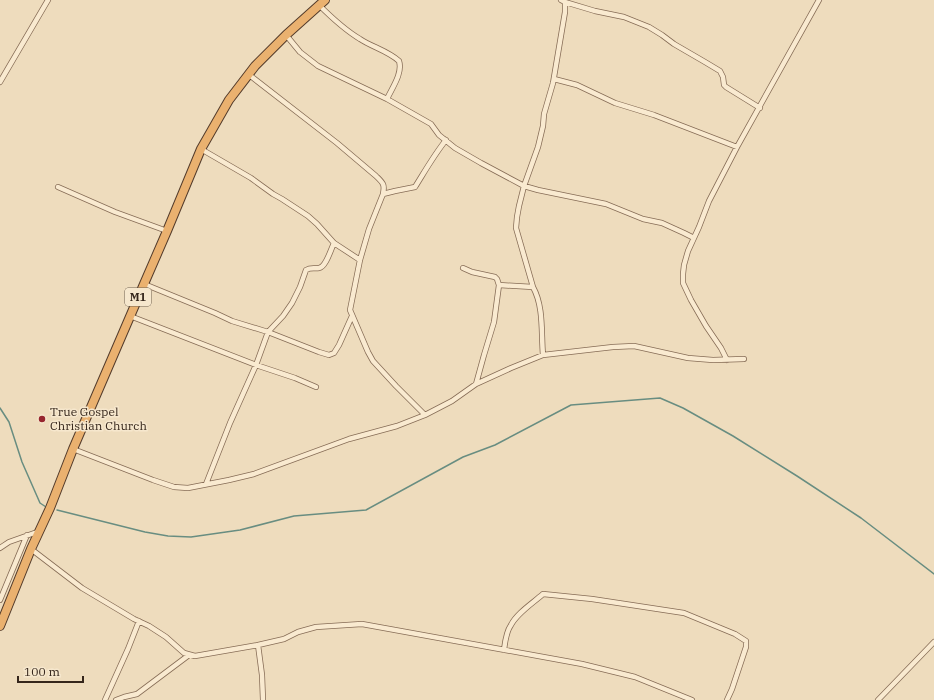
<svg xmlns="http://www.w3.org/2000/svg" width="934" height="700" viewBox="0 0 934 700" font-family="'IBM Plex Serif',serif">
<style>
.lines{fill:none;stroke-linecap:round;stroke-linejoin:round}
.stream{stroke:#688d81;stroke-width:1.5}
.minor-casing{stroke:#866c56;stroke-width:6}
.trunk-casing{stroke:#533b2b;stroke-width:10}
.minor{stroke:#f9ead0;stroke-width:4.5}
.trunk{stroke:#eab16f;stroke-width:8}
.poi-dot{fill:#96252e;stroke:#f6e7cd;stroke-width:1.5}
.labels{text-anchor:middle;stroke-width:3;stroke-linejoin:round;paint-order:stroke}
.shield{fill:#f6e7cd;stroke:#6f6050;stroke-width:1}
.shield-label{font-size:11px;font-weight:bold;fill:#35261b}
.poi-label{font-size:12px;fill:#35261b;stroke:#f6e7cd;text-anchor:start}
</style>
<rect width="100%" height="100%" fill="#eedcbd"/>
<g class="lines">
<path class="stream" d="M0 408 9 422 22 462 40 503 46 507
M57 510 145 532 168 536 191 537 240 530 294 516 366 510 463 457 495 445 571 405 660 398 683 408 733 436 797 476 861 518 934 574"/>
<g class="minor-casing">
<path id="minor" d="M565 2 595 11 624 17 649 27 662 35 674 44 705 62 720 71 723 77 724 85 726 87 760 108
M319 5C332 18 345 30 360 39 372 47 388 51 399 61 403 73 392 88 387 99L431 124 439 135 455 148 481 163 524 186 538 190 606 204 643 219 662 223 684 233 694 238
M286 35 300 52 318 66 387 99
M248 74 337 143 376 176C383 183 385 184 383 194L395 191 415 187C425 171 434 155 446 140
M554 79 577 85 615 103 654 115 737 147
M0 82 48 0
M201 149 251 178 273 194 282 199 308 216 317 224 334 243 360 260
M58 187 115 212 167 231
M383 194 369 229 360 260 350 310 368 352 373 361 396 386 425 415
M463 268 472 272 495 277 497 279 499 285
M144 284 215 313 232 321 268 332 319 352 329 355 334 353 339 345 352 316
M130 316 256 365 295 378 316 387
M543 355 613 347 634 346 688 358 713 360 744 359
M727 360 721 348 706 326 691 300 683 283V274L684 265 688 251 699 227 709 201 737 147 819 0
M476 384 484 355 494 322 499 285 533 287
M73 449 153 480 174 487 188 488 229 480 254 474 349 439 397 426 425 415 452 401 476 384 511 368 543 355C541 333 544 307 533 287L516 228 517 217 519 206 524 186 538 147 543 126 544 114 553 83 565 12V2L561 0
M206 484 230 423 256 365 268 332 283 316 292 303 300 287 306 270C311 267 315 269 319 268 326 267 331 249 334 243
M0 548 9 542 40 531
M31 549 82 588 134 619 149 626 166 637 184 653 195 656 258 645 284 639 298 632 316 627 362 624 582 664 635 677 692 700
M0 600 27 535
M258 645 262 675 263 700
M504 650C505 642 506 632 511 625 517 613 533 603 543 594L592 599 684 613 735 634 746 641V647L732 689 727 700
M105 700 128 649 139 621
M116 700 124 697 137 694 189 655
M878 700 934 642"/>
</g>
<g class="trunk-casing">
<path id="trunk" d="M0 626 31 549 50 508 73 449 144 284 167 231 201 149 229 100 255 66 286 35 325 0"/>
</g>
<use href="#minor" class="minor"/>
<use href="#trunk" class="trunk"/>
</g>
<circle class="poi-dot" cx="42" cy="419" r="4"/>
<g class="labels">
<rect class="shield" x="125" y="288" width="26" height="18" rx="3"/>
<g class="shield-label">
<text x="138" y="301">M1</text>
</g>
<g class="poi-label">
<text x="50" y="416">True Gospel<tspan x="50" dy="14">Christian Church</tspan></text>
</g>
</g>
<path d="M18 676v6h65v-6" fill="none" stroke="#35261b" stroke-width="2"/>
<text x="24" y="676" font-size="12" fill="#35261b" stroke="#f6e7cd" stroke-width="3" paint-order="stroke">100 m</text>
</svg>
